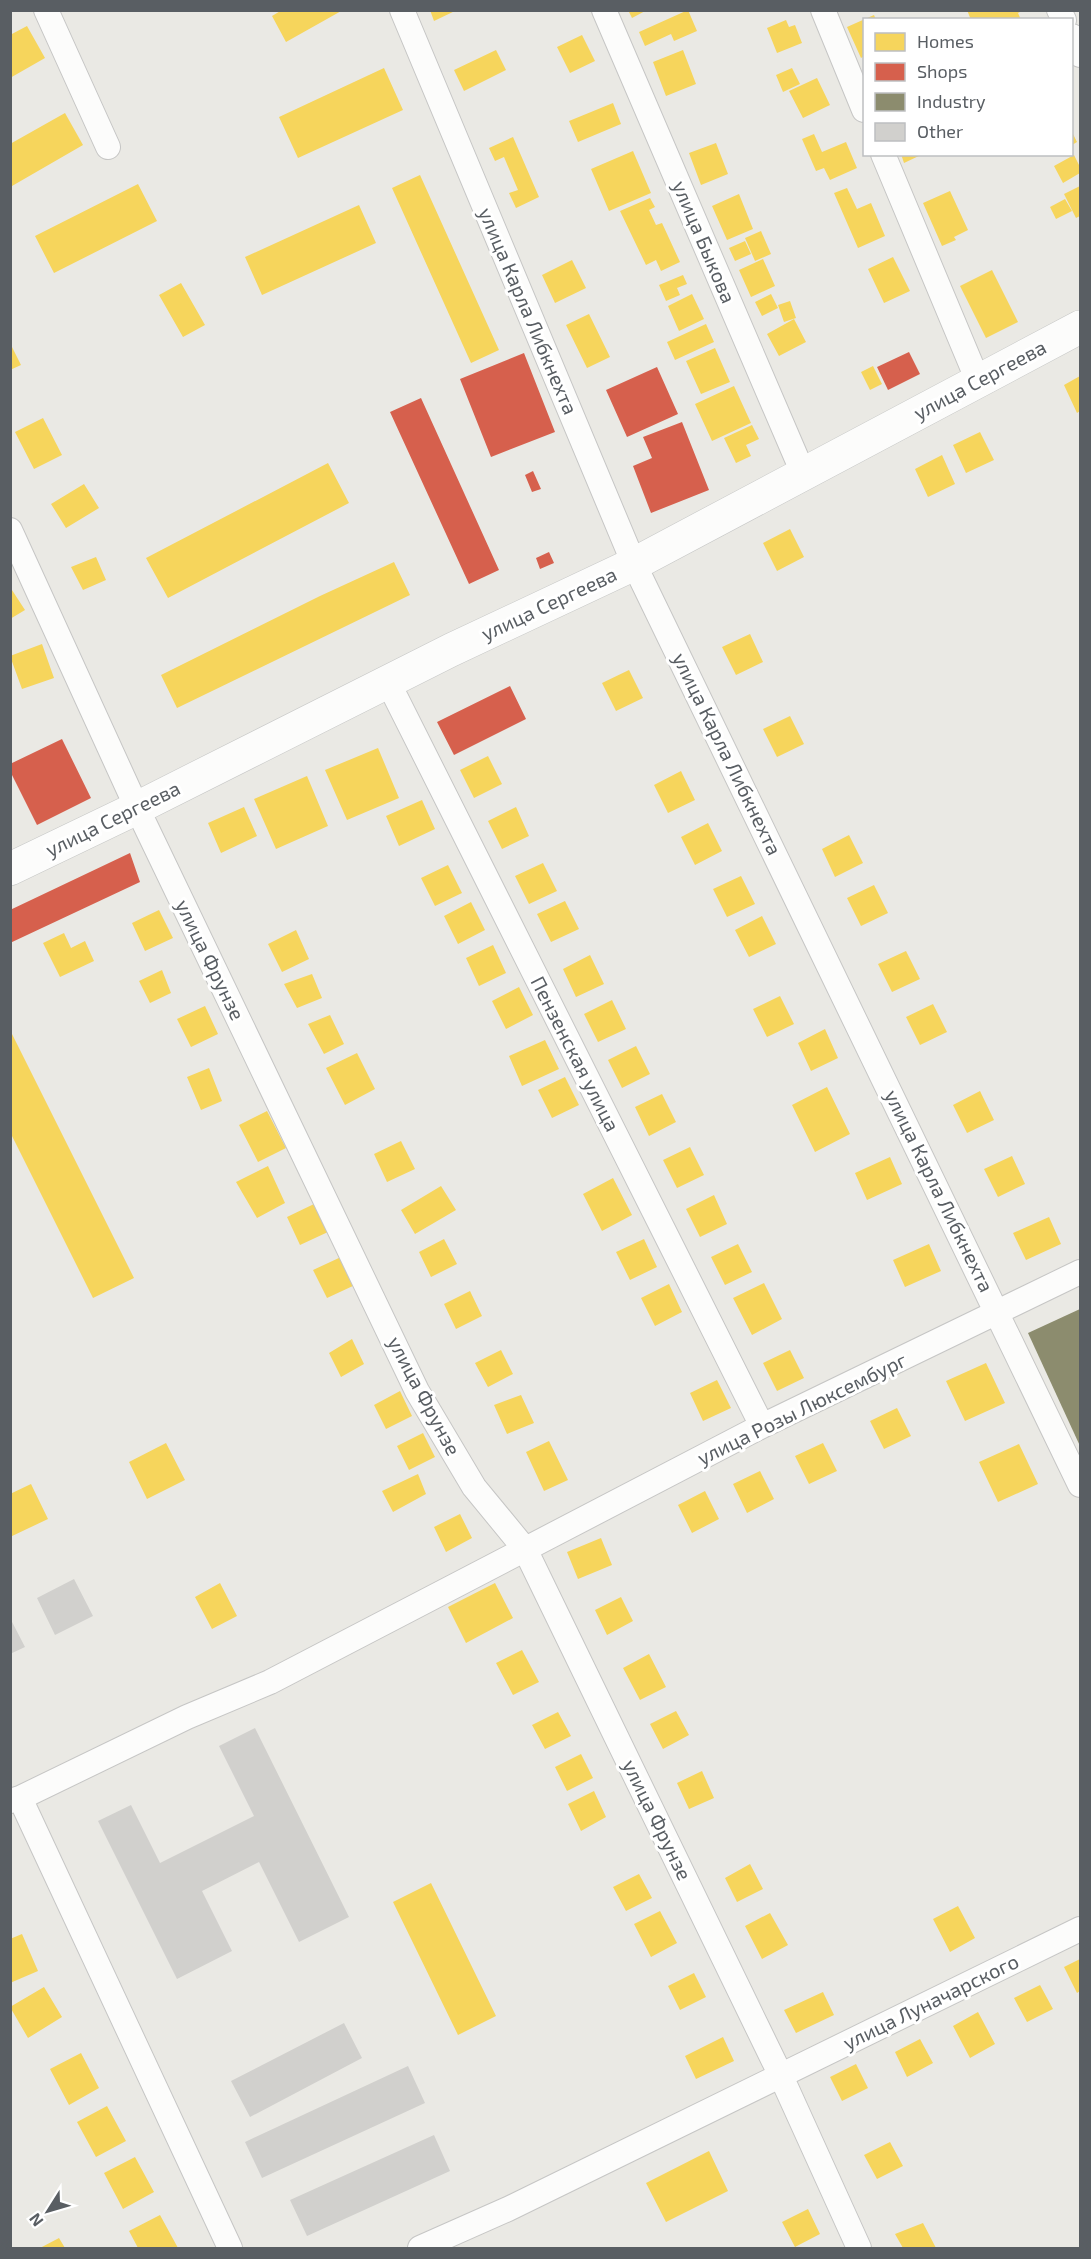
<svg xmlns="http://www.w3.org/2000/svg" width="1091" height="2259" viewBox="0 0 1091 2259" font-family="'Exo 2',sans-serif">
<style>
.homes{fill:#f6d55c}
.shops{fill:#d6604d}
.industry{fill:#8c8c6e}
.building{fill:#d1d0cd}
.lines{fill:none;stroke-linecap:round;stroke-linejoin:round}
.minor-casing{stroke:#c6c6c5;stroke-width:26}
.secondary-casing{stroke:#c6c7c6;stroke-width:34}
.minor{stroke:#fcfcfb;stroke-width:24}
.secondary{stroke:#fcfcfb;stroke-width:33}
.labels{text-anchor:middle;stroke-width:6;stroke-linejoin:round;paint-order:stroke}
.street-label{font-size:20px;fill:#595e63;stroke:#fff}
</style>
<rect width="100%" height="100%" fill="#eae9e4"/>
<path class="homes" d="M282 10H343L286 42 272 16Z
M430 10H457L434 21Z
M628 10H647L632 18Z
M688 10 697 31 674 41 671 34 645 46 639 32Z
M967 10H1024L1018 13 1021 20H971Z
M874 15 876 20H864V56L861 58 847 27Z
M786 20 789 27 795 25 802 43 777 53 767 28Z
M27 26 45 58 10 78V35Z
M582 35 595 61 570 73 557 47Z
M496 50 506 70 464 91 454 70Z
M683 50 696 84 666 96 653 62Z
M384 68 403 110 298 158 279 117Z
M792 68 800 84 783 92 776 75Z
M817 78 830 105 803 118 789 91Z
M613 103 621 124 578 142 569 121Z
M65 113 83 145 12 186 10 144Z
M1072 132 1077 142 1072 145Z
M814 134 822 152 846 142 857 168 830 180 824 168 816 171 802 139Z
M513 137 539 197 516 208 509 193 518 190 504 157 495 161 489 148Z
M716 143 728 174 701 185 689 153Z
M633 151 651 193 609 211 591 169Z
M901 154H923L904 163Z
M1074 155 1080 167V173L1063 183 1054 166Z
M420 175 499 350 471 363 392 188Z
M138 184 157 221 54 273 35 236Z
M1080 186V216L1076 218 1064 194Z
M847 188 857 209 871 203 885 236 858 248 834 193Z
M950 191 968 230 954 237 956 240 942 246 923 203Z
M739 194 753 229 727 240 712 206Z
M650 198 655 207 649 210 656 225 662 223 680 262 661 271 656 260 646 265 620 211Z
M1065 199 1072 211 1056 219 1050 207Z
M359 205 376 243 262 295 245 257Z
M761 231 771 254 755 261 745 238Z
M745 241 751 254 735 261 729 248Z
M893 257 910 291 884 303 868 269Z
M763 259 775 286 751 297 739 270Z
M572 260 586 288 555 303 542 275Z
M992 270 1018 322 986 338 960 286Z
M683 275 687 284 677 288 680 295 666 301 659 285Z
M181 283 205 325 183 337 159 295Z
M692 294 704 319 679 331 668 306Z
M771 294 778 308 762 316 755 302Z
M790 301 796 318 784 322 778 305Z
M589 314 610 357 587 368 566 325Z
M794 319 806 342 779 356 767 334Z
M706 324 714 342 675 360 667 342Z
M10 343 21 365 10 370Z
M715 348 730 382 701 394 686 361Z
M873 366 882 384 870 390 861 372Z
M1080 376V411L1077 413 1064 385Z
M734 386 751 423 712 441 695 404Z
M43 418 62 455 34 469 15 432Z
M752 425 759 439 746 445 751 456 736 463 724 438Z
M980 432 994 460 966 473 953 445Z
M942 455 955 484 928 497 915 469Z
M328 463 349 503 168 598 146 558Z
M84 484 99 508 66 528 51 504Z
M790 529 804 557 777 571 763 543Z
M96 557 106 580 83 590 71 567Z
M394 562 410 595 177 708 161 675 320 596Z
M10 587 25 610 10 619Z
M750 634 763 662 736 675 722 647Z
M42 644 54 678 22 689 10 656Z
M629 670 643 698 616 711 602 683Z
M790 716 804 744 777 757 763 729Z
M378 748 399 798 347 820 325 770Z
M488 756 502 784 474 798 460 770Z
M681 771 695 800 668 813 654 785Z
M307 776 328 826 276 849 254 799Z
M422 800 435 829 399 846 386 816Z
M244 807 257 836 221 853 208 823Z
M516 807 529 836 502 849 488 821Z
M708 823 722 851 695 865 681 837Z
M849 835 863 863 835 877 822 849Z
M543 863 557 891 529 904 515 876Z
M448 865 462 893 435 906 421 878Z
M741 876 755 904 727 917 713 889Z
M874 885 888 913 861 926 847 898Z
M565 901 579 929 551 942 537 914Z
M471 902 485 930 458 944 444 916Z
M159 910 173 938 145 951 132 923Z
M762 916 776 944 749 957 735 930Z
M296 930 309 959 282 972 268 944Z
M64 933 71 948 85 941 94 961 60 977 43 943Z
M493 945 506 973 479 986 466 958Z
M906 951 920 979 892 992 878 964Z
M590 955 604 984 576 997 563 969Z
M162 970 171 993 150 1003 139 981Z
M312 974 322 998 297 1008 284 984Z
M519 987 533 1015 506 1029 492 1001Z
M780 996 794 1024 767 1037 753 1009Z
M612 1000 626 1029 598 1042 584 1014Z
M933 1004 947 1032 920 1045 906 1017Z
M205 1006 218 1034 191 1047 177 1019Z
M330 1015 344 1044 324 1054 308 1024Z
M825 1029 838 1058 811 1071 798 1043Z
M10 1030 134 1278 93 1298 10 1132Z
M545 1040 559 1069 522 1086 509 1056Z
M636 1046 650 1074 622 1088 608 1060Z
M357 1053 375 1089 345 1105 326 1068Z
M209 1068 222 1101 201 1110 187 1077Z
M565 1077 579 1105 552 1118 538 1090Z
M827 1087 850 1134 815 1152 792 1105Z
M980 1091 994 1120 967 1133 953 1105Z
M662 1094 676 1122 649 1136 635 1107Z
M267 1111 286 1148 258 1162 239 1125Z
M401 1141 415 1169 387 1182 374 1154Z
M690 1147 704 1175 677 1188 663 1160Z
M1012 1156 1025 1184 998 1197 984 1169Z
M890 1157 902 1184 867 1200 855 1173Z
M268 1166 285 1203 257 1218 236 1182Z
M613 1178 632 1215 602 1231 583 1194Z
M441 1186 456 1210 415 1234 401 1210Z
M714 1195 727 1224 700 1237 686 1209Z
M314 1204 328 1232 300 1245 287 1217Z
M1049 1217 1061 1244 1026 1260 1013 1233Z
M444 1239 457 1264 431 1277 419 1252Z
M644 1239 657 1267 630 1280 616 1252Z
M738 1244 752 1272 725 1285 711 1257Z
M929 1244 941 1271 905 1287 893 1260Z
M341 1257 355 1285 327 1298 313 1270Z
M764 1283 782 1319 752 1335 733 1298Z
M669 1284 682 1312 655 1326 641 1298Z
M470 1291 482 1316 456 1329 444 1304Z
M352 1339 364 1364 341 1377 329 1353Z
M501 1350 513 1374 488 1387 475 1363Z
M790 1350 804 1378 777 1391 763 1363Z
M986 1363 1005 1403 965 1421 946 1381Z
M717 1380 731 1408 703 1421 690 1393Z
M400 1391 412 1416 386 1429 374 1405Z
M521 1395 534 1423 507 1434 494 1405Z
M897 1408 911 1436 884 1449 870 1421Z
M423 1433 435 1457 409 1470 397 1446Z
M549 1441 568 1480 544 1491 526 1452Z
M166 1443 185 1480 147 1499 129 1462Z
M823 1443 837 1471 809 1484 795 1456Z
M1019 1444 1038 1484 998 1502 979 1462Z
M760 1471 774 1499 747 1513 733 1484Z
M418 1474 426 1494 393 1512 382 1491Z
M31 1484 48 1519 10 1537V1494Z
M705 1491 719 1519 692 1533 678 1505Z
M460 1514 472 1538 446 1552 434 1527Z
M601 1538 612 1565 578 1579 567 1552Z
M220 1583 237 1616 212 1629 195 1597Z
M495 1583 513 1618 466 1643 448 1607Z
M621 1597 633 1621 607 1635 595 1610Z
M522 1650 539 1682 513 1695 496 1663Z
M649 1654 666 1687 640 1700 623 1668Z
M676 1711 689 1735 663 1749 650 1724Z
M558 1712 571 1736 545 1749 532 1725Z
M581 1754 593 1778 567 1791 555 1767Z
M702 1771 714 1798 689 1809 677 1783Z
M594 1791 606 1817 581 1831 568 1804Z
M750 1864 763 1889 737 1902 725 1878Z
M639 1874 652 1898 626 1911 613 1887Z
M431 1883 496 2016 458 2035 393 1902Z
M958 1906 975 1938 950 1952 933 1919Z
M660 1911 677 1943 651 1957 634 1924Z
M770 1913 788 1945 762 1959 745 1926Z
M22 1934 38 1971 10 1983V1939Z
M1080 1959V1991L1077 1993 1064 1967Z
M694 1973 706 1997 680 2010 668 1986Z
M1040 1985 1053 2009 1027 2022 1014 1998Z
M44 1987 62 2017 28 2038 10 2007Z
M823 1992 834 2015 796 2033 784 2010Z
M978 2012 995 2044 970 2058 953 2026Z
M723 2037 734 2061 696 2079 685 2056Z
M920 2039 933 2063 907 2077 895 2052Z
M81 2053 99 2088 69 2105 50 2069Z
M856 2064 868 2088 842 2101 830 2077Z
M107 2106 126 2141 96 2157 77 2122Z
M890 2142 903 2166 877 2179 864 2155Z
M709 2151 728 2191 666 2222 646 2183Z
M135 2157 154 2192 123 2209 104 2173Z
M808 2209 820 2234 795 2247 782 2222Z
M160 2215 178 2248H138L129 2231Z
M923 2223 936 2248H903L895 2234Z
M59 2238 65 2248H40Z"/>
<path class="shops" d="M909 352 920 374 888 390 877 367Z
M524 353 555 432 491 457 460 379Z
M657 367 678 414 627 437 606 390Z
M421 398 499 570 469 584 390 412Z
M682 422 709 490 651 513 633 466 652 458 643 437Z
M533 471 541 489 532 492 525 475Z
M549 552 554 563 540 569 536 558Z
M510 686 526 719 454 755 437 722Z
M62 739 91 798 37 825 10 771V764Z
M130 853 140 882 10 943V910Z"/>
<path class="industry" d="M1080 1309V1446L1028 1333Z"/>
<path class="building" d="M74 1579 93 1616 55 1635 37 1598Z
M10 1618 25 1647 10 1654Z
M255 1728 349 1917 299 1942 259 1862 202 1891 232 1951 177 1979 98 1821 131 1805 160 1863 254 1816 219 1746Z
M344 2023 362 2058 250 2117 231 2081Z
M408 2066 425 2103 262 2178 245 2142Z
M434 2135 450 2171 307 2236 290 2200Z"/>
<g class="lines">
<g class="minor-casing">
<path id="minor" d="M46 10 108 147
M402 10 634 564 1080 1485
M604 10 803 473
M823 10 864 110
M1059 10 1064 20
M1072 36 1080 55
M883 154 978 381
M10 530 137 808 417 1391 474 1487 525 1549 781 2076 859 2248
M388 682 762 1426
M20 1798 230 2248
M10 1801 20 1798 187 1717 270 1682 762 1426 1080 1272
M420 2248 508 2209 1080 1929"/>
</g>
<g class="secondary-casing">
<path id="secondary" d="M10 869 137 808 451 650 634 564 1080 327"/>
</g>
<use href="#minor" class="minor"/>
<use href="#secondary" class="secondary"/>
</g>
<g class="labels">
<g class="street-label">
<text transform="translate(704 242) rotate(67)" y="7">улица Быкова</text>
<text transform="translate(528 311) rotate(67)" y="7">улица Карла Либкнехта</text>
<text transform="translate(980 380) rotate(-28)" y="7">улица Сергеева</text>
<text transform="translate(549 604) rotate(-25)" y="7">улица Сергеева</text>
<text transform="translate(727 754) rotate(64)" y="7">улица Карла Либкнехта</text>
<text transform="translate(113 819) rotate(-26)" y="7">улица Сергеева</text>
<text transform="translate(210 960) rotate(64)" y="7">улица Фрунзе</text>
<text transform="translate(575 1054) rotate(63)" y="7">Пензенская улица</text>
<text transform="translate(939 1191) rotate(64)" y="7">улица Карла Либкнехта</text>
<text transform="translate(424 1396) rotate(62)" y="7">улица Фрунзе</text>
<text transform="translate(802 1409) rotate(-26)" y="7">улица Розы Люксембург</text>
<text transform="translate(657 1820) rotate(64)" y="7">улица Фрунзе</text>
<text transform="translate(931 2002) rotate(-26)" y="7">улица Луначарского</text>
</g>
</g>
<rect width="1091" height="2259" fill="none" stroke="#595e63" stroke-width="24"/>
<rect x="863" y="18" width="210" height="138" fill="#ffffff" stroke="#bdbfc1" stroke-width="1.5"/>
<rect x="875" y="33" width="30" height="18" fill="#f6d55c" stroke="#bdbfc1" stroke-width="1.5"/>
<text x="917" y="48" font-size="18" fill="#595e63">Homes</text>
<rect x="875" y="63" width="30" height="18" fill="#d6604d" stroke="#bdbfc1" stroke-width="1.5"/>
<text x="917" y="78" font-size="18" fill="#595e63">Shops</text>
<rect x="875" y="93" width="30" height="18" fill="#8c8c6e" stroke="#bdbfc1" stroke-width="1.5"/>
<text x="917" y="108" font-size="18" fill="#595e63">Industry</text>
<rect x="875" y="123" width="30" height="18" fill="#d1d0cd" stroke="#bdbfc1" stroke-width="1.5"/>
<text x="917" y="138" font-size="18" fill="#595e63">Other</text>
<g transform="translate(48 2211) rotate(233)" stroke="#ffffff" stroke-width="4.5" paint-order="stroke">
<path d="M0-4.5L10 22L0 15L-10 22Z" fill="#595e63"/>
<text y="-9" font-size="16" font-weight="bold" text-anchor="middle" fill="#595e63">N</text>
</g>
</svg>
